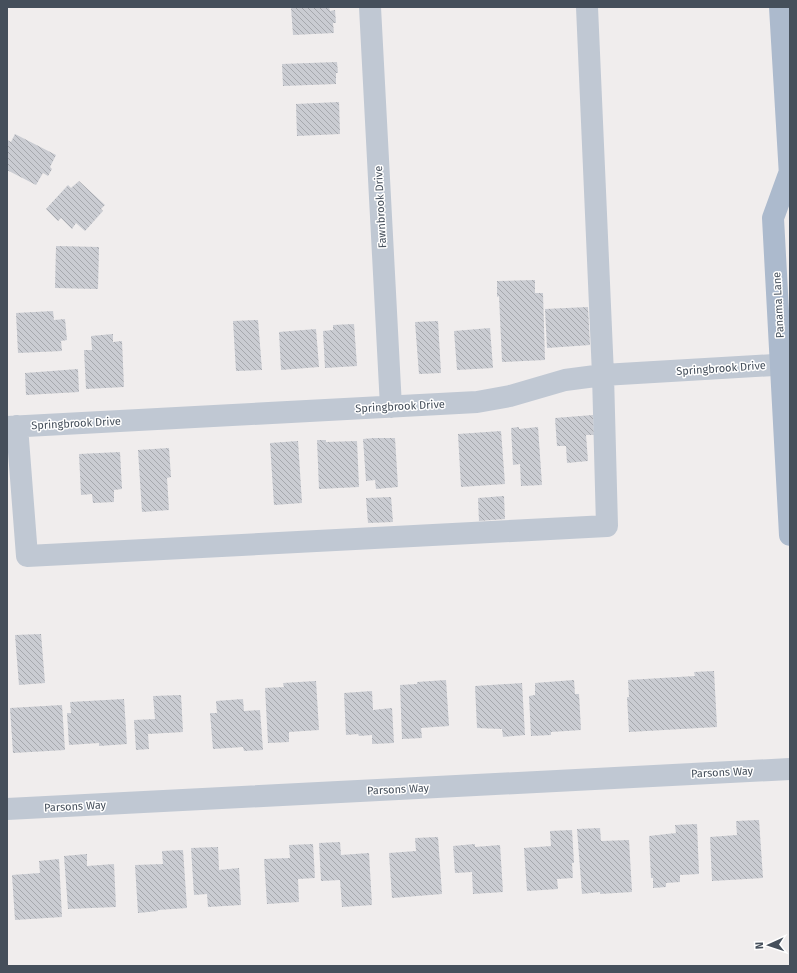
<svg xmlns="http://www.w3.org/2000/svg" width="797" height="973" viewBox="0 0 797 973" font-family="'Fira Sans',sans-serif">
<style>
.building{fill:url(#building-back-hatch)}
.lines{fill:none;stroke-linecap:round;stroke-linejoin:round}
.minor{stroke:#c0c8d3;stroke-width:22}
.major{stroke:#acbacd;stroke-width:22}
.labels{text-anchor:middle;stroke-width:3;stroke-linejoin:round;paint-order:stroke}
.street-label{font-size:11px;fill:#454f5b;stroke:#fff}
</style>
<defs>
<pattern id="building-back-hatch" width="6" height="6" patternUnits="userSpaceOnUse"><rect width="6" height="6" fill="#caccd2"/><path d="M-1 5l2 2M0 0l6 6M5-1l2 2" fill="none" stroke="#a6a8ad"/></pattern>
</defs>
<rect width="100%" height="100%" fill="#f0eded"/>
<path class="building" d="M291 7H329L330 11 335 10 336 23H333L334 33 293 35Z
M337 62 338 73H336V84L283 86 282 64Z
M339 102 340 134 297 136 296 104Z
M15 134 56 155 50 167 52 169 48 176 43 173 36 185 7 170V140L11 142Z
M79 181 105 205 101 209 103 211 85 231 76 223 72 229 61 218 58 221 46 209 68 185 71 188Z
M56 246 99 247 98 289 55 288Z
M535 280V293H543L545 360 502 362 499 296 497 297V281Z
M588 307 590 345 547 348 545 309Z
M53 311 54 320 65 319 67 340 61 341 62 351 18 353 16 313Z
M258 320 262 370 236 371 233 321Z
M438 321 441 373 419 374 415 322Z
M354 324 357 366 325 368 323 331 333 330V325Z
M490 328 493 368 457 370 454 331Z
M316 329 319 367 281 370 279 332Z
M113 334V342L122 341 124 387 86 389 84 350H92L91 336Z
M78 369 79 392 26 395 25 373Z
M593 415 594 435H586L588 461 567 463 566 446H557L555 418Z
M519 427V429L538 427 542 485 521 486 520 464 513 465 511 428Z
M501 431 505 484 461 487 458 434Z
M374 438H395L398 487 376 489 375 480 366 481 363 439Z
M317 440H326V442L357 441 359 487 319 489Z
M298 441 302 503 274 505 270 443Z
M169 448 171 477 167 478 169 510 142 512 138 450Z
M120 452 122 489 114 490V502L93 503 92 494 81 495 79 454Z
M504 496 505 519 479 521 478 498Z
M391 497 393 522 368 523 366 498Z
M41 634 45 683 19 685 15 635Z
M714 671 717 727 629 732 627 697H629L628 680 695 676 694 672Z
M446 680 449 726 421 728 422 738 402 739 400 685 417 684V682Z
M574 680 575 694H579L581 730 551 732V735L531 736 529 696 535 695V683Z
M316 681 319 730 289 732V742L268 743 265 688 284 687 283 683Z
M522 683 525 735 503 737 502 729 477 728 475 686Z
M372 691 373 710 392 708 394 743 372 744V735L359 736 358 734 346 735 344 693Z
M181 695 183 732 148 734 149 749 136 750 134 720 155 719 153 696Z
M124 699 127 744 99 746V743L69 745 67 713H71L70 702Z
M243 699 244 711 260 710 263 750 244 751 243 747 213 749 210 713H217L216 701Z
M62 705 65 750 13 753 10 708Z
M759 820 763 878 712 881 710 837 737 835 736 821Z
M697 824 699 874 680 875V882L666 883V887L653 888V878H651L649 836 676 833 675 825Z
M600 828 601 841 629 840 632 892 600 894V892L582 894 577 829Z
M572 830 574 863H572L573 878 557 879 558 889 527 891 524 848 551 846 550 831Z
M438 837 442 894 392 898 389 853 416 851 415 838Z
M340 842 341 855 369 853 372 905 342 907 340 880 321 881 319 843Z
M313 844 315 878 298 879 299 902 267 904 264 859 290 858 289 845Z
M475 844V847L500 845 503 892 473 894 472 872 455 873 453 846Z
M218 847 219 870 239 868 241 905 208 907 207 894 194 895 191 848Z
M183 850 187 908 158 910V911L138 913 135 865 163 864 162 851Z
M87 854V866L114 864 116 907 68 909 64 856Z
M59 859 62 917 15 920 12 875 40 873 39 861Z"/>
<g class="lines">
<path class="minor" d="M370 7 391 407
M17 426 27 556 607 526 603 375 587 7
M7 427 477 402 510 396 565 380 603 375 790 364
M7 809 790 769"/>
<path class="major" d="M780 7 790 176
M789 174 773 218 790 535"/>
</g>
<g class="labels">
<g class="street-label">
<text transform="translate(380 207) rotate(-93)" y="4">Fawnbrook Drive</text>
<text transform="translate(778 305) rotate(-93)" y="4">Panama Lane</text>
<text transform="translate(721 368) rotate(-4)" y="4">Springbrook Drive</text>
<text transform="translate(400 406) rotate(-3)" y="4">Springbrook Drive</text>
<text transform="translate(76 423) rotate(-3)" y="4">Springbrook Drive</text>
<text transform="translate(722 772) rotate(-3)" y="4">Parsons Way</text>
<text transform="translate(398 789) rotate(-3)" y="4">Parsons Way</text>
<text transform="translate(75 806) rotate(-3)" y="4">Parsons Way</text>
</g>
</g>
<rect width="797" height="973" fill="none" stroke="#454f5b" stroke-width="16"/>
<g transform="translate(769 945) rotate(267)" stroke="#ffffff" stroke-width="3" paint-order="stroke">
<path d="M0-3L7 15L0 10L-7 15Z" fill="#454f5b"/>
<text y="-6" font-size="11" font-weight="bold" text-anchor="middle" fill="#454f5b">N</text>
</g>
</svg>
